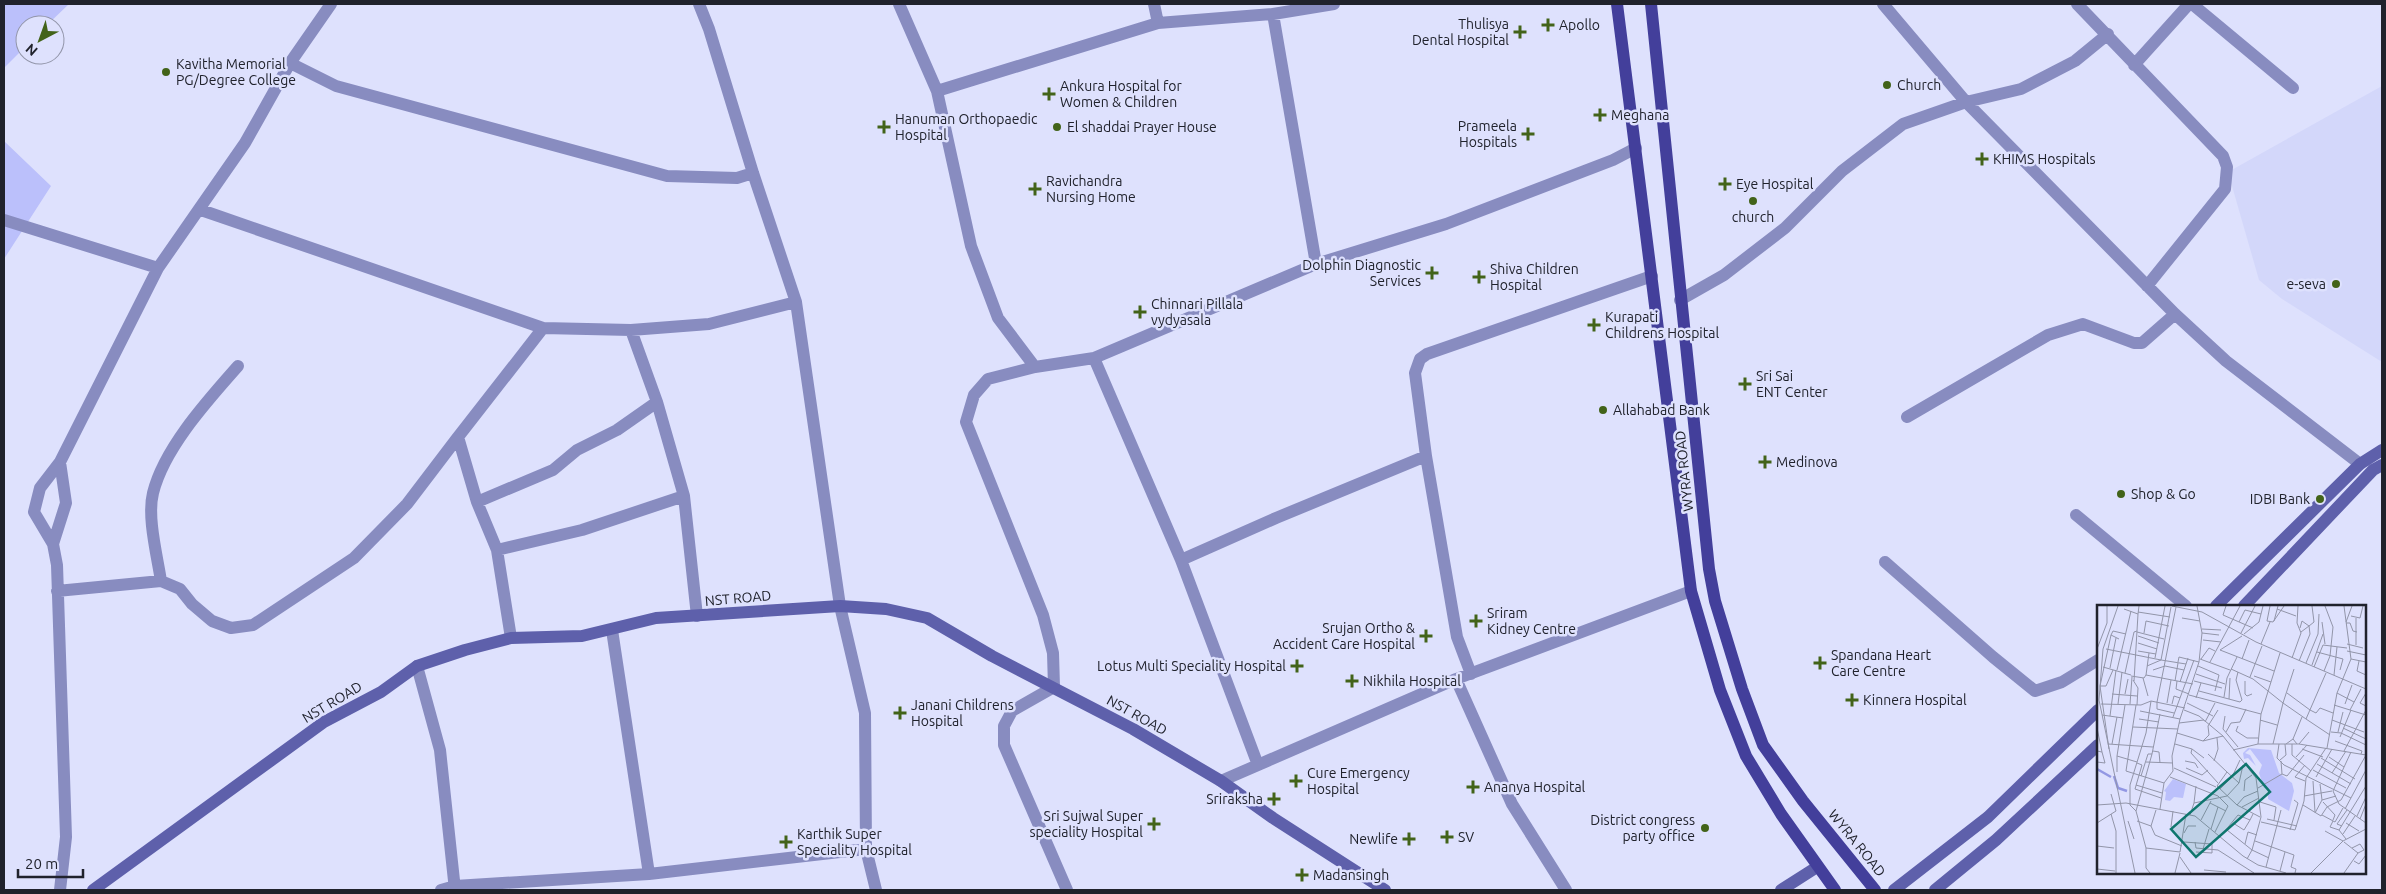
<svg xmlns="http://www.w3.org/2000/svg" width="2386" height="894" font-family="Ubuntu,sans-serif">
	<rect width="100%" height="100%" fill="#dee1fd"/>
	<!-- built -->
	<path fill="#d3d7fa" d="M2382 86V362L2282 299 2259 280 2228 172Z"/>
	<!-- green -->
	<path fill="#bbc0fb" d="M4 4H69L47 25H25V47L4 68Z
		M4 141 51 186 4 259Z"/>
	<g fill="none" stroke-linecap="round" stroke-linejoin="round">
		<!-- street -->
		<path stroke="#888cc0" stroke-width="12" d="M699 4 709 29 753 173 796 302 840 606 865 713 866 849 876 890
			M899 4 937 91 1158 23 1273 14 1334 4
			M1154 4 1158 23
			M1883 4 1966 102 2175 314 2226 361 2360 464
			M2077 4 2223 156 2227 167 2225 189 2147 286
			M2192 4 2293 88
			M1273 14 1316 264
			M290 63 336 86 667 176 737 178 753 173
			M2134 65 2189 4
			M937 91 971 246 998 318 1035 367
			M201 210 543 328 631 330 709 324 796 302
			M4 220 158 268
			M1680 300 1724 275 1785 228 1842 171 1903 124 1966 102 2021 89 2075 61 2108 34
			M631 330 657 402 684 496 697 616
			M1094 358 1181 560 1258 765
			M1907 417 2048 335 2083 324 2134 343H2142L2175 314
			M477 502 553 470 577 450 617 430 657 402
			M2076 515 2186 606
			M53 544 66 503 60 462
			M497 550 582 530 684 496
			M1181 560 1276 518 1426 456
			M1885 562 1993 657 2035 691 2062 682 2098 660
			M161 581C157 555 147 517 153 493 164 448 208 400 238 366
			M57 591 161 581 180 589 192 604 212 621 231 628 253 625 354 558 407 504 458 437
			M612 630 649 874
			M511 638 497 550 477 502 458 437 543 328
			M417 666 440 750 455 890
			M1471 674 1457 637 1426 456 1415 373 1420 359 1427 354 1652 276
			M1456 679 1512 804 1566 890
			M1221 781 1456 679 1691 591
			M60 890 66 837 57 565 53 544 34 512 40 488 60 462 158 268 245 143 290 63 331 4
			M441 890 455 886 649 874 866 849
			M1067 890 1004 745V726L1012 711 1054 687 1053 653 1043 615 966 422 974 395 988 379 1035 367 1094 358 1316 264 1446 224 1613 160 1636 148"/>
		<!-- secondary -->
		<path stroke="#5e60ab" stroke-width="12" d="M2216 606 2360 464 2382 450
			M2244 606 2373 470 2382 465
			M93 890 324 722 381 692 417 666 465 650 511 638 582 636 656 618 840 606 886 609 927 618 992 656 1133 729 1221 781 1273 818 1385 890
			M1781 890 1817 867
			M1894 890 1988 817 2098 710
			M1935 890 1996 840 2098 745"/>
		<!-- primary -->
		<path stroke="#433f9b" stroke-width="12" d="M1617 4 1691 591 1720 690 1746 756 1781 814 1835 890
			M1651 4 1709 569 1715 601 1742 689 1763 745 1803 801 1875 890"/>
	</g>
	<!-- markers -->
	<g fill="#426319" stroke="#dee1fd" stroke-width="2">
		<path d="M1545.5 17.5h5v5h5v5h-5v5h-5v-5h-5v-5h5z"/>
		<path d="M1517.5 24.5h5v5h5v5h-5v5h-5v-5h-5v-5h5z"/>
		<circle cx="166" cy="72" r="5"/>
		<circle cx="1887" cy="85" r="5"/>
		<path d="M1046.5 86.5h5v5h5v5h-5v5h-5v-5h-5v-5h5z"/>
		<path d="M1597.5 107.5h5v5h5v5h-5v5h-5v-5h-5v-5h5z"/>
		<path d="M881.5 119.5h5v5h5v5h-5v5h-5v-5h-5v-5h5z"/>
		<circle cx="1057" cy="127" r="5"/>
		<path d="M1525.5 126.5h5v5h5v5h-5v5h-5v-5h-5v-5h5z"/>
		<path d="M1979.5 151.5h5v5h5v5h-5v5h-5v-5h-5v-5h5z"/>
		<path d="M1722.5 176.5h5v5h5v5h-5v5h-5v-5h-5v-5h5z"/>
		<path d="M1032.5 181.5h5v5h5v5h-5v5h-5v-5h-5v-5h5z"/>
		<circle cx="1753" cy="201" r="5"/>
		<path d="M1429.5 265.5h5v5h5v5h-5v5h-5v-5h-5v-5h5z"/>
		<path d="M1476.5 269.5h5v5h5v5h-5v5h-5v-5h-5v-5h5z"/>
		<circle cx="2336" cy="284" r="5"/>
		<path d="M1137.5 304.5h5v5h5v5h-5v5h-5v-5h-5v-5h5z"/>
		<path d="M1591.5 317.5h5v5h5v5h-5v5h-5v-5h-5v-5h5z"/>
		<path d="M1742.5 376.5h5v5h5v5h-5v5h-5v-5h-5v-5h5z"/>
		<circle cx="1603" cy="410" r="5"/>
		<path d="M1762.5 454.5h5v5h5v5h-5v5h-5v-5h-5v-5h5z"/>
		<circle cx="2121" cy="494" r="5"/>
		<circle cx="2320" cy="499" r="5"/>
		<path d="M1473.5 613.5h5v5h5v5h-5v5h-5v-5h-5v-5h5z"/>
		<path d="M1423.5 628.5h5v5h5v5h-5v5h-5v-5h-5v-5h5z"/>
		<path d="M1817.5 655.5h5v5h5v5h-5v5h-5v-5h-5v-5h5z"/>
		<path d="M1294.5 658.5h5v5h5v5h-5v5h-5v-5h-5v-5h5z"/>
		<path d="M1349.5 673.5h5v5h5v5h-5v5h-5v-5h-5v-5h5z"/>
		<path d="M1849.5 692.5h5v5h5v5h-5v5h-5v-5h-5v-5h5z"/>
		<path d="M897.5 705.5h5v5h5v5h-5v5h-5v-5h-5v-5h5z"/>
		<path d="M1293.5 773.5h5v5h5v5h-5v5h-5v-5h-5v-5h5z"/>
		<path d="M1470.5 779.5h5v5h5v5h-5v5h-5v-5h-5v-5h5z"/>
		<path d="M1271.5 791.5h5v5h5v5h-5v5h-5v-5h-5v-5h5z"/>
		<path d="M1151.5 816.5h5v5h5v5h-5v5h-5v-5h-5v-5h5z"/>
		<circle cx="1705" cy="828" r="5"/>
		<path d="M1444.5 829.5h5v5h5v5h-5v5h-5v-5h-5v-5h5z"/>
		<path d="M1406.5 831.5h5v5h5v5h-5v5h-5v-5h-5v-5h5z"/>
		<path d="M783.5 834.5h5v5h5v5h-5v5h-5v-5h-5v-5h5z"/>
		<path d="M1299.5 867.5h5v5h5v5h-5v5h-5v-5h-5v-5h5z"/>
	</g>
	<g text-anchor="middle" stroke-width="5" stroke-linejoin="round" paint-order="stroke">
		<!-- poi labels -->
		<g font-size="14" fill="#20222c" stroke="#dee1fd" text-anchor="start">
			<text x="1509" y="29" text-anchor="end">Thulisya<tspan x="1509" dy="16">Dental Hospital</tspan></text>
			<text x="1559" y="30">Apollo</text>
			<text x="176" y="69">Kavitha Memorial<tspan x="176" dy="16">PG/Degree College</tspan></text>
			<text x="1897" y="90">Church</text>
			<text x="1060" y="91">Ankura Hospital for<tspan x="1060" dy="16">Women &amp; Children</tspan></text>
			<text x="1611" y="120">Meghana</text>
			<text x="895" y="124">Hanuman Orthopaedic<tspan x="895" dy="16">Hospital</tspan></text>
			<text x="1517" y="131" text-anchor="end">Prameela<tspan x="1517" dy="16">Hospitals</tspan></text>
			<text x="1067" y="132">El shaddai Prayer House</text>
			<text x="1993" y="164">KHIMS Hospitals</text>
			<text x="1046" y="186">Ravichandra<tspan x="1046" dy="16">Nursing Home</tspan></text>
			<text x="1736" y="189">Eye Hospital</text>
			<text x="1753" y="222" text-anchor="middle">church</text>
			<text x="1421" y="270" text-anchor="end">Dolphin Diagnostic<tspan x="1421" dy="16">Services</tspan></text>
			<text x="1490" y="274">Shiva Children<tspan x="1490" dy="16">Hospital</tspan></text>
			<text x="2326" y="289" text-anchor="end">e-seva</text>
			<text x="1151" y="309">Chinnari Pillala<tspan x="1151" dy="16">vydyasala</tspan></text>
			<text x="1605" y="322">Kurapati<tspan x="1605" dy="16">Childrens Hospital</tspan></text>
			<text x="1756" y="381">Sri Sai<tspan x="1756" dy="16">ENT Center</tspan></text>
			<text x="1613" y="415">Allahabad Bank</text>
			<text x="1776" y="467">Medinova</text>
			<text x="2131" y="499">Shop &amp; Go</text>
			<text x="2310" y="504" text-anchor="end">IDBI Bank</text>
			<text x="1487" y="618">Sriram<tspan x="1487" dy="16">Kidney Centre</tspan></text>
			<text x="1415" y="633" text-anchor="end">Srujan Ortho &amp;<tspan x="1415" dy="16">Accident Care Hospital</tspan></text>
			<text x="1831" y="660">Spandana Heart<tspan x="1831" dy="16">Care Centre</tspan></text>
			<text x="1286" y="671" text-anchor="end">Lotus Multi Speciality Hospital</text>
			<text x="1363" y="686">Nikhila Hospital</text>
			<text x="1863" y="705">Kinnera Hospital</text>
			<text x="911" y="710">Janani Childrens<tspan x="911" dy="16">Hospital</tspan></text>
			<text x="1307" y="778">Cure Emergency<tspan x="1307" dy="16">Hospital</tspan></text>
			<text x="1484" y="792">Ananya Hospital</text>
			<text x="1263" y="804" text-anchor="end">Sriraksha</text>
			<text x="1143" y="821" text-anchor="end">Sri Sujwal Super<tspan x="1143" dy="16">speciality Hospital</tspan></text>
			<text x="1695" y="825" text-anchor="end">District congress<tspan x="1695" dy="16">party office</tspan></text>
			<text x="797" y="839">Karthik Super<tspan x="797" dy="16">Speciality Hospital</tspan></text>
			<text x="1458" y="842">SV</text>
			<text x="1398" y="844" text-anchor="end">Newlife</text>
			<text x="1313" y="880">Madansingh</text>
		</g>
		<!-- street labels -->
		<g font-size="14" fill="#20222c" stroke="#dee1fd">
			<text transform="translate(1684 471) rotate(-96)" y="5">WYRA ROAD</text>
			<text transform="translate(738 598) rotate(-5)" y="5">NST ROAD</text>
			<text transform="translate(332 702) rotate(-31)" y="5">NST ROAD</text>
			<text transform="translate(1137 715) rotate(29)" y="5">NST ROAD</text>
			<text transform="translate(1857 843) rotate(51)" y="5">WYRA ROAD</text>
		</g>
	</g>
	<!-- overview -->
	<g transform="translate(2097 605)">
		<rect width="269" height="269" fill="#dee1fd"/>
		<path d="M151 143 174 145 182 168 195 178 197 186 192 206 171 194V183H167L162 168 165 160 153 144 148 148 153 150 159 161 151 153 147 154 146 148ZM76 174 89 179 86 193 77 192 73 196 68 195 69 187 67 186Z" fill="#bbc0fb"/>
		<path fill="none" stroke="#9297e3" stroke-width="2.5" d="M0 164 14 172M17 171 21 183 30 186"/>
		<path fill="none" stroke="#9295a9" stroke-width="1" d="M21 1 6 44 2 95 38 268M75 1 105 7 159 37 269 84M129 1 126 10 156 23M173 1 170 16 176 17 187 1M27 4 41 9 42 1M180 4 199 11M41 7 73 12M254 11 263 13 266 1M85 13 103 16M259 13V40M177 16 181 1M142 17 148 5 164 9M225 17 228 39M249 17 255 1M249 18H253L256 26 260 27M203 23 205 16 212 21 204 27M105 24 124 25M40 27 67 34M47 28 49 16 72 21M105 28 122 30M144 28 158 1M147 29 162 17 166 1M14 30 16 26 29 29M41 31 62 38M106 35 124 37M41 38 60 44M164 39 173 17M250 39 266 43M0 44 10 18V1M9 44 64 55 74 2M123 45 177 66M123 45 145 31M41 46 59 49M250 46 269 50M220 47 246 54 243 65M58 53 68 1M195 53 204 28 200 18 201 1M103 54 133 65M104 54 112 43 118 46M145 54 152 35M254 54 269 57M202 56 213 29 212 21 217 17 215 1M262 56 260 66 269 70M81 57 82 52 102 57M113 57 143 1M209 58 221 29 222 9M215 60 226 29M50 61 64 55 89 59M101 61 122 70 118 86M6 62 34 70M217 62 226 40 250 43M13 63 19 33M134 64 156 74 186 98 197 64M20 65 34 6M56 65 68 61 87 65M227 66 233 51 236 22 228 1M28 68 37 27 40 26M99 69 128 79M49 70 52 48M237 70 240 42M34 71 47 73 49 70 96 79M157 71 174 77M153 72 165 41M46 73 51 91M36 75 41 83 40 100M37 76 41 9M78 76 81 58M80 76 79 84 92 89M97 76 125 83M148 76V89L150 91 155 89M83 77 91 53M3 81H9L16 65M102 86 143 97 145 95 139 75 141 67M190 88 213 105M240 88 257 97M269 88 263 98 269 101M15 89 40 91M28 89 31 74M92 90 164 109M127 92 130 73 140 52M99 93 104 78M132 94 133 73M70 98 74 75M90 98 116 111M4 99 44 100 54 96 88 103M21 99 25 67M33 99 35 72M75 99 77 91 83 93 97 55M248 99 255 80M39 100 29 166 67 178M237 100 269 110M87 105 102 111 126 131 159 173 164 212 155 245 150 254M213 105 219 108 223 103 236 108M253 105 264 84M43 106 83 114M77 108 60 104V97L79 2M5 110 26 113M13 111 19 65M128 111 126 124 141 142M76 112 83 93M42 114 62 117M209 114 233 130M163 115 180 120M235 115 267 127M108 117 118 98M82 118 107 115M141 121 139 126 150 133H161M36 122 81 124M0 123 5 147 0 146M246 123 269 134M129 127 134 118 143 117 149 104M234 127 244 128 269 140M241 127 246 107M80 128 106 136 126 131M243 132 254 105M196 134 205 112M106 136 112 130 111 121 121 105M238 136 265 146 264 149M11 139 56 142M15 139 20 112M78 139 95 144 107 153M161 139 164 109 183 48M176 139 186 98 209 114 229 68M182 139 180 153 187 160 254 193M189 139 196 134 200 139M195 139V150L214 166M202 139 212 127M230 143 240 88 254 54 247 1M12 144 3 81 14 30 22 34M95 144 94 148 121 178M205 144 226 152M136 145 161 139H202L269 150M56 146 62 147 63 158M247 146 269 105M254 147 236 186 242 199 269 218M111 149 130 167 120 181 140 200 163 212M20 151 40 157M199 152 210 140M232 152 247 162M224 153 258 174M183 155 189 150 188 139M88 156 98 158 101 163M117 156 121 144 120 133M0 157 8 158 5 147M49 157 76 158M40 158 45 160 38 184 64 193M220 159 254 179M208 160 198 172 208 176M77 163 119 182M89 163 105 170 111 165M216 165 249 183M20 167V151L28 100M130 167 142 178M235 168 249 146M185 169 190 171 207 150M44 171 51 149H55L63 109M73 172 121 191 131 201 118 227M219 172 235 144M216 176 218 207M223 179 225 195M39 180 65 188M161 183 185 169 184 156M123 184 135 172 143 155M147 186 148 175 155 170M207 191 235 186M163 197 179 202 177 215M226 197 238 210 236 215M97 198 99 181M113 198 129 206M0 200 29 198 98 211 146 251 161 260 189 268M140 200 147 192 161 186M206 200 224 211 230 202 244 195 269 150M145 202 162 193M63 204 67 178 76 166 75 151 83 114 102 57 105 28 100 1M248 204 269 165M39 206 33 200V180L49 128 54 96M218 208 225 195 239 191M14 209 19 226V268M93 210 97 198 130 191 142 178 146 160M225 210 238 217 246 203M260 211 269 192M170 214 200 221M263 214 269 199M104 215 114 196M31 216 37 234M40 216 54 221 59 205M236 216 233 222 242 225M164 217 198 225 207 196 209 173 229 143M0 218 19 206 14 189M136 218 147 225 153 215M249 218 262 226M54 221 58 230 85 241M245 221 240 219 250 205M74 222 76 206M114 224 121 202M130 225 155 245 172 253M193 225 201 198 197 195M228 226 246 236M87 228 91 221H99M246 229 258 211M123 232 141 210 153 215 156 209M249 234 242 225 269 181M158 236 197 250 194 262 199 264 198 268M87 237 115 239V248L99 247M98 237 99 243 121 245 157 268M148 239 151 227 160 230M0 241 17 243M49 243 83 247M255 243 263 239 267 245 261 248M106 244 112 224M83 247 89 209M83 252 94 268M257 256 262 259 269 250M169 262 184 205M0 264 18 266M107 265 129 267M183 266 188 247M53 268 49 263V243L39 206 55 149M78 268 83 248M214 268 246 236 269 224M247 268 261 248 247 237"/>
		<path fill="#0f766e" fill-opacity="0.15" stroke="#0f766e" stroke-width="2.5" d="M149 159 173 187 99 252 74 224Z"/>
		<rect width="269" height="269" fill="none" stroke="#20222c" stroke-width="2.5"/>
	</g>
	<!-- border -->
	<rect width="2386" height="894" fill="none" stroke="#20222c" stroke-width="10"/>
	<!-- north arrow -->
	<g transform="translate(40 40) rotate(221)"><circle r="24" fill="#dee1fd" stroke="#9295a9"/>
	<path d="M0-4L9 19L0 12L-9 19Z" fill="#426319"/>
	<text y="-8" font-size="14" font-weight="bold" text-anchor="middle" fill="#20222c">N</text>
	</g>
	<!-- scale -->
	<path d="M18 869v8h65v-8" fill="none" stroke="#20222c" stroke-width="2.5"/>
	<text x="25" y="869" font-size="15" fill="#20222c" stroke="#dee1fd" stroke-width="4" paint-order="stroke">20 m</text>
</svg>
